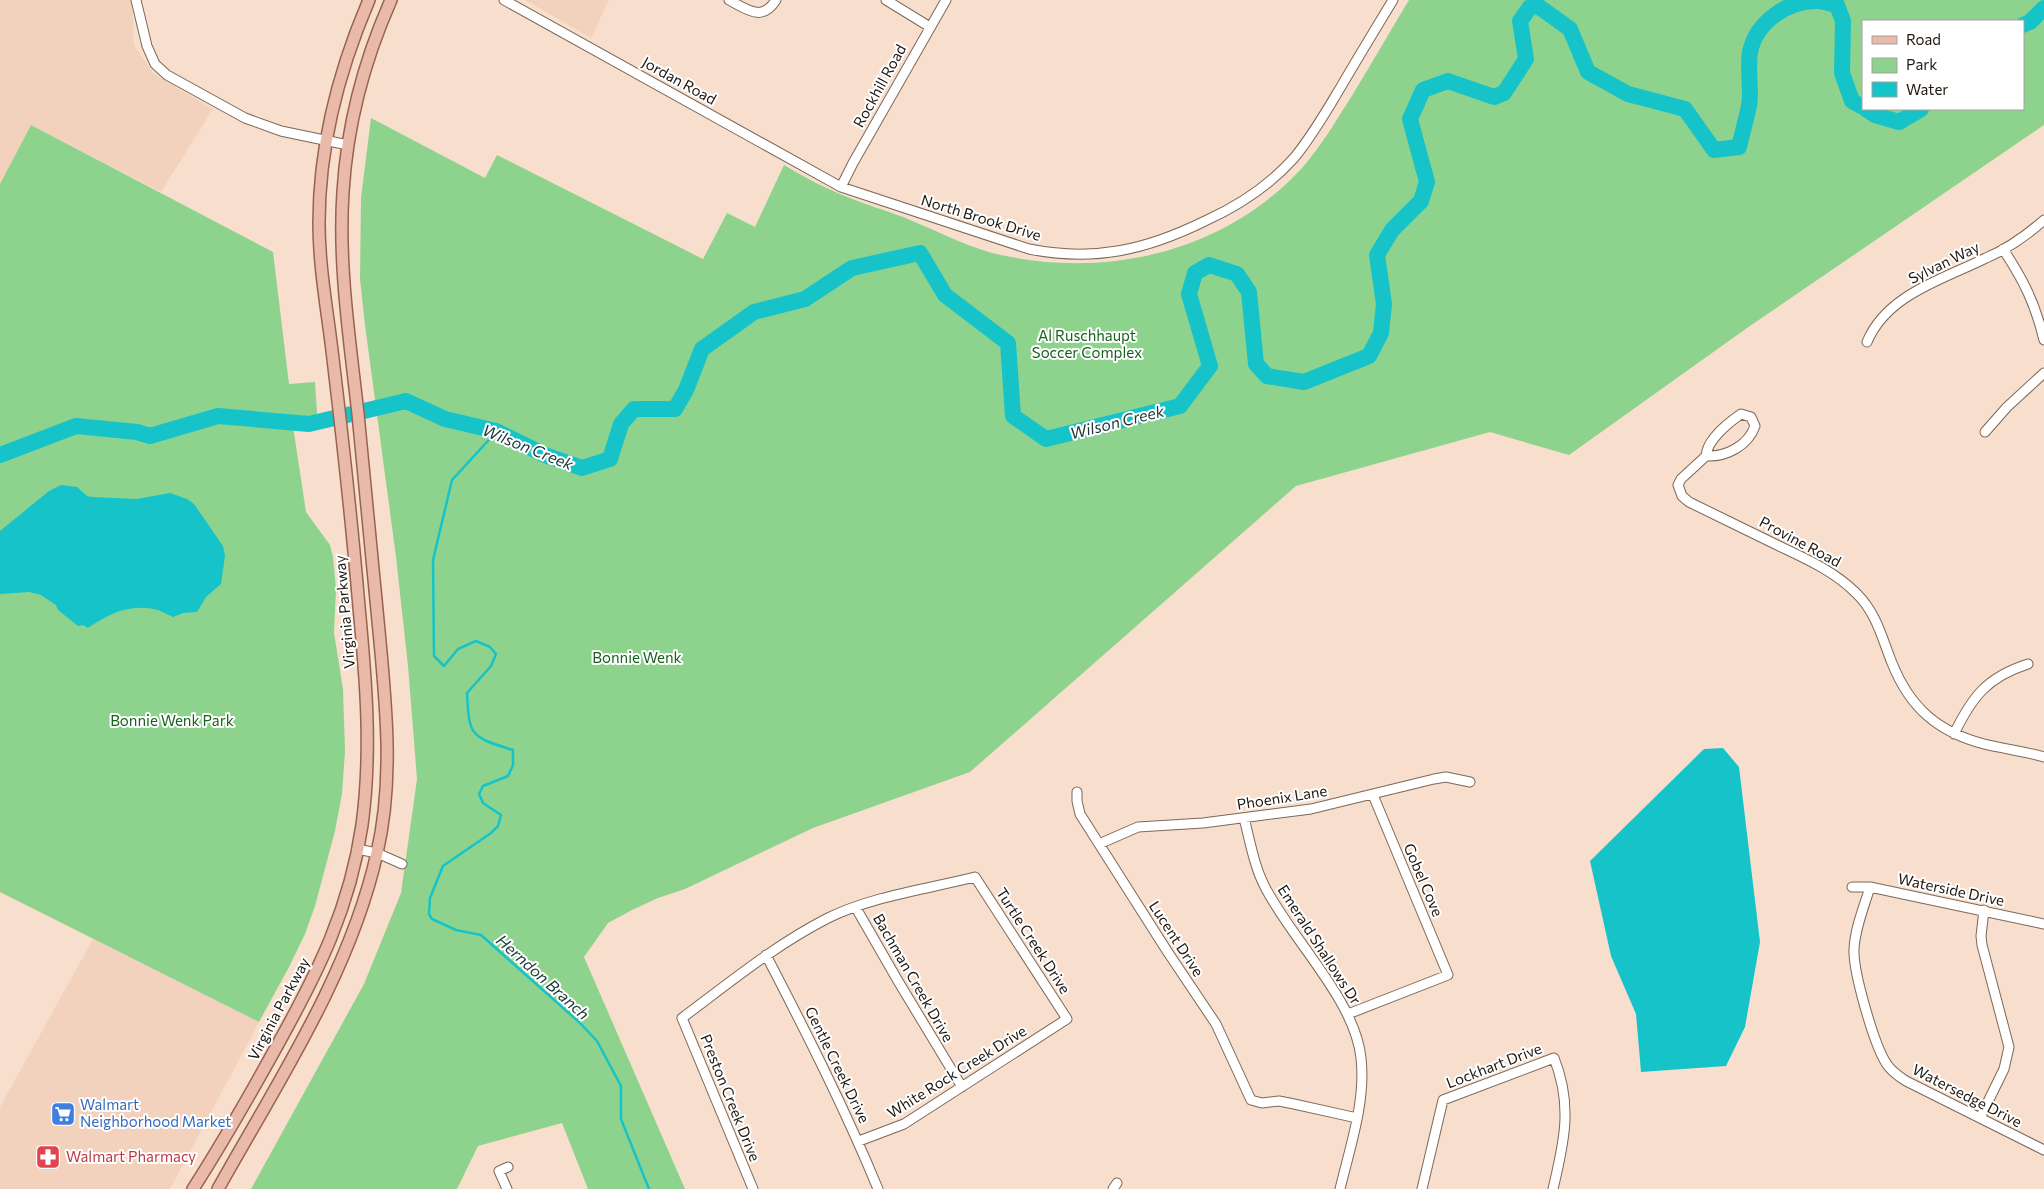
<svg xmlns="http://www.w3.org/2000/svg" width="2044" height="1189" font-family="Commissioner,sans-serif">
	<rect width="100%" height="100%" fill="#f8dfcd"/>
	<!-- built -->
	<path fill="#f2d2bc" d="M0 0H132L134 45 154 74 213 109 161 192 31 125 0 184Z
		M525 0H609L591 38Z
		M93 939 259 1022 170 1189H0V1107Z"/>
	<!-- green -->
	<path fill="#8ed38d" fill-rule="evenodd" d="M1409 0H2044V125L1747 328 1569 455 1490 432 1296 486 970 772 813 828 685 889 658 898 632 910 608 923 584 957 685 1189H588L562 1123 478 1146 457 1189H251L364 984 401 893 417 779 408 666 396 557 365 325 360 279 361 198 371 118 485 178 497 155 703 259 727 213 755 227 784 165C799 174 815 183 831 190 854 201 879 208 903 217 931 228 963 245 992 253 1102 280 1223 254 1302 168 1323 144 1339 116 1356 89 1374 59 1391 30 1409 0ZM1863 21H2023V109H1863Z
		M31 125 273 252 289 384 315 382 318 427 293 426 306 512 330 545 333 557 336 589 334 633 343 689 345 751 342 794 335 831 315 906 305 934 289 967 259 1022 0 892V184Z"/>
	<!-- water -->
	<path fill="#16c3c9" d="M61 485 77 487 87 496 92 497 136 499 170 493 187 499 194 504 223 546 225 556 221 584 206 597 197 612 183 613 173 617C168 615 163 612 158 610 131 603 110 613 88 628L83 625 78 626 58 610 56 605 41 595 29 592 0 594V531L49 491Z
		M1723 748 1739 767 1760 942 1745 1027 1726 1066 1641 1072 1636 1014 1611 956 1590 861 1704 749Z"/>
	<g fill="none" stroke-linecap="round" stroke-linejoin="round">
		<!-- stream -->
		<path stroke="#16c3c9" stroke-width="2.5" d="M497 431 452 480 433 560 434 656 444 666 458 649 476 641 490 647 496 654 491 666 467 693C469 737 471 737 513 750V765L508 776 483 786 479 794 483 803 501 815 498 826 491 833 443 866 430 898 429 914 432 919 456 930 481 935 579 1022 597 1041 621 1086V1119L649 1189"/>
		<!-- river -->
		<path stroke="#16c3c9" stroke-width="16" d="M2023 25 2030 22 2044 8
			M1866 109 1875 115 1899 122 1921 109
			M0 455 76 426 137 432 150 436 218 416 309 424 406 401 445 419 496 431 545 455 582 468 610 459 621 424 634 409H675L686 390 702 349 754 312 805 299 852 268 920 253 945 295 1008 343 1013 416 1046 439 1180 406 1210 366 1189 294 1195 273 1209 265 1237 274 1249 292 1256 364 1267 376 1304 382 1369 356 1381 333 1384 304 1377 255 1392 230 1421 201 1427 182 1410 119 1423 90 1448 81 1494 97 1504 93 1526 59 1520 21 1530 7 1538 6 1570 29 1588 72 1628 94 1685 109 1714 150 1739 147C1742 134 1746 120 1749 106 1752 88 1747 70 1750 52 1756 22 1788 0 1818 1 1824 1 1830 4 1837 5L1843 21 1842 73 1852 101 1863 107"/>
		<defs>
			<path id="minor" d="M136 0 147 46 155 64 167 75 245 118 281 131 348 145
				M504 0 841 187 1029 249C1094 262 1146 250 1205 221 1238 206 1269 186 1294 158 1313 135 1327 110 1342 85 1359 56 1376 28 1393 0
				M729 0C748 10 762 22 776 0
				M886 0 930 27
				M841 187 853 163 946 0
				M2003 249C2024 281 2035 303 2044 340
				M1867 342C1887 294 1944 279 1986 258 2007 249 2027 235 2044 220
				M1741 414 1751 417 1755 426C1748 446 1726 457 1706 456 1707 440 1728 423 1741 414Z
				M1985 432 2007 407 2044 373
				M1706 456 1681 479 1678 485 1682 496 1689 502C1718 516 1746 530 1775 544 1804 558 1833 570 1856 593 1876 612 1882 638 1892 663 1910 708 1938 732 1984 744 2004 749 2024 751 2044 757
				M1954 734C1972 697 1987 677 2028 664
				M1077 792V801L1080 814 1167 951 1216 1024 1251 1100 1262 1103 1279 1101 1294 1104 1357 1118
				M1244 818C1250 841 1254 866 1265 887 1292 940 1355 1000 1361 1058 1366 1101 1350 1147 1340 1189
				M1099 844 1138 827 1203 823 1311 809 1434 779 1446 777 1470 782
				M357 849 377 853 402 864
				M1852 887H1870L2044 924
				M1870 887C1864 907 1855 928 1854 949 1853 972 1874 1044 1886 1063 1891 1071 1898 1076 1906 1081L2044 1150
				M856 908 898 981 962 1087
				M766 955C806 1032 845 1109 878 1189
				M1348 1014 1448 975 1373 795
				M1980 1118 2004 1069 2009 1047 1982 945 1981 936 1984 910
				M507 1189 499 1171 508 1167
				M753 1189 682 1018C729 983 775 945 828 918 873 896 927 889 975 877L1067 1019 904 1124 859 1141
				M1113 1189 1117 1183
				M1422 1189 1443 1100 1554 1058C1573 1105 1564 1143 1553 1189"/>
			<path id="major" d="M193 1189C223 1142 251 1093 278 1044 318 972 350 908 362 825 372 752 366 680 359 607 352 524 343 442 333 359 328 314 319 269 319 223 319 146 339 70 369 0
				M218 1189C277 1083 350 974 377 853 394 780 386 705 379 631 372 559 365 486 358 414 350 341 338 265 343 192 347 125 364 61 391 0"/>
		</defs>
		<!-- minor casing -->
		<use href="#minor" stroke="#7d6757" stroke-width="11"/>
		<!-- major casing -->
		<use href="#major" stroke="#99624e" stroke-width="14"/>
		<!-- minor -->
		<use href="#minor" stroke="#fff" stroke-width="9"/>
		<!-- major -->
		<use href="#major" stroke="#e9b9a9" stroke-width="11"/>
	</g>
	<!-- icons -->
	<defs>
		<symbol id="supermarket-square" viewBox="-11 -11 22 22"><rect x="-9" y="-9" width="18" height="18" rx="4" fill="#3f7fe0" stroke="#fff"/><path d="M-6-5.5h2.5l.6 2H6L4.5 2H-2.5L-4.4-4H-6ZM-1.5 3.2a1.3 1.3 0 1 0 .1 0ZM3 3.2a1.3 1.3 0 1 0 .1 0Z" fill="#fff"/></symbol>
		<symbol id="pharmacy-square" viewBox="-11 -11 22 22"><rect x="-9" y="-9" width="18" height="18" rx="4" fill="#e0444e" stroke="#fff"/><path d="M-2-6h4v4h4v4h-4v4h-4v-4h-4v-4h4Z" fill="#fff"/></symbol>
	</defs>
	<g fill-rule="evenodd">
		<use href="#supermarket-square" x="49" y="1100" width="28" height="28"/>
		<use href="#pharmacy-square" x="34" y="1143" width="28" height="28"/>
	</g>
	<g text-anchor="middle" stroke-width="4" stroke-linejoin="round" paint-order="stroke">
		<!-- street labels -->
		<g font-size="15" fill="#1f1710" stroke="#fff">
			<text transform="translate(679 81) rotate(29)" y="5">Jordan Road</text>
			<text transform="translate(880 86) rotate(-61)" y="5">Rockhill Road</text>
			<text transform="translate(981 218) rotate(17)" y="5">North Brook Drive</text>
			<text transform="translate(1944 263) rotate(-26)" y="5">Sylvan Way</text>
			<text transform="translate(1800 542) rotate(28)" y="5">Provine Road</text>
			<text transform="translate(345 612) rotate(-95)" y="5">Virginia Parkway</text>
			<text transform="translate(1282 798) rotate(-9)" y="5">Phoenix Lane</text>
			<text transform="translate(1423 880) rotate(67)" y="5">Gobel Cove</text>
			<text transform="translate(1951 890) rotate(12)" y="5">Waterside Drive</text>
			<text transform="translate(1176 939) rotate(57)" y="5">Lucent Drive</text>
			<text transform="translate(1033 941) rotate(57)" y="5">Turtle Creek Drive</text>
			<text transform="translate(1319 945) rotate(57)" y="5">Emerald Shallows Dr</text>
			<text transform="translate(913 978) rotate(60)" y="5">Bachman Creek Drive</text>
			<text transform="translate(279 1009) rotate(-62)" y="5">Virginia Parkway</text>
			<text transform="translate(837 1065) rotate(64)" y="5">Gentle Creek Drive</text>
			<text transform="translate(1494 1066) rotate(-21)" y="5">Lockhart Drive</text>
			<text transform="translate(957 1072) rotate(-32)" y="5">White Rock Creek Drive</text>
			<text transform="translate(1967 1096) rotate(27)" y="5">Watersedge Drive</text>
			<text transform="translate(730 1098) rotate(68)" y="5">Preston Creek Drive</text>
		</g>
		<!-- park labels -->
		<g font-size="15" fill="#18611d" stroke="#fff">
			<text x="1087" y="341">Al Ruschhaupt<tspan x="1087" dy="17">Soccer Complex</tspan></text>
			<text x="637" y="663">Bonnie Wenk</text>
			<text x="172" y="726">Bonnie Wenk Park</text>
		</g>
		<!-- shop labels -->
		<g font-size="15" fill="#366cbe" stroke="#fff" text-anchor="start">
			<text x="80" y="1110">Walmart<tspan x="80" dy="17">Neighborhood Market</tspan></text>
		</g>
		<!-- health labels -->
		<g font-size="15" fill="#be3a42" stroke="#fff" text-anchor="start">
			<text x="66" y="1162">Walmart Pharmacy</text>
		</g>
		<!-- water labels -->
		<g font-size="16" font-style="italic" fill="#1d3637" stroke="#fff">
			<text transform="translate(1117 422) rotate(-14)" y="6">Wilson Creek</text>
			<text transform="translate(528 447) rotate(22)" y="6">Wilson Creek</text>
			<text transform="translate(543 977) rotate(42)" y="6">Herndon Branch</text>
		</g>
	</g>
	<!-- legend -->
	<rect x="1862" y="20" width="162" height="90" fill="#ffffff" stroke="#a5a29f"/>
	<rect x="1872" y="36" width="25" height="8" fill="#e9b9a9" stroke="#a5a29f"/>
	<text x="1906" y="45" font-size="15" fill="#1f1710">Road</text>
	<rect x="1872" y="58" width="25" height="15" fill="#8ed38d" stroke="#a5a29f"/>
	<text x="1906" y="70" font-size="15" fill="#1f1710">Park</text>
	<rect x="1872" y="82" width="25" height="15" fill="#16c3c9" stroke="#a5a29f"/>
	<text x="1906" y="95" font-size="15" fill="#1f1710">Water</text>
</svg>
